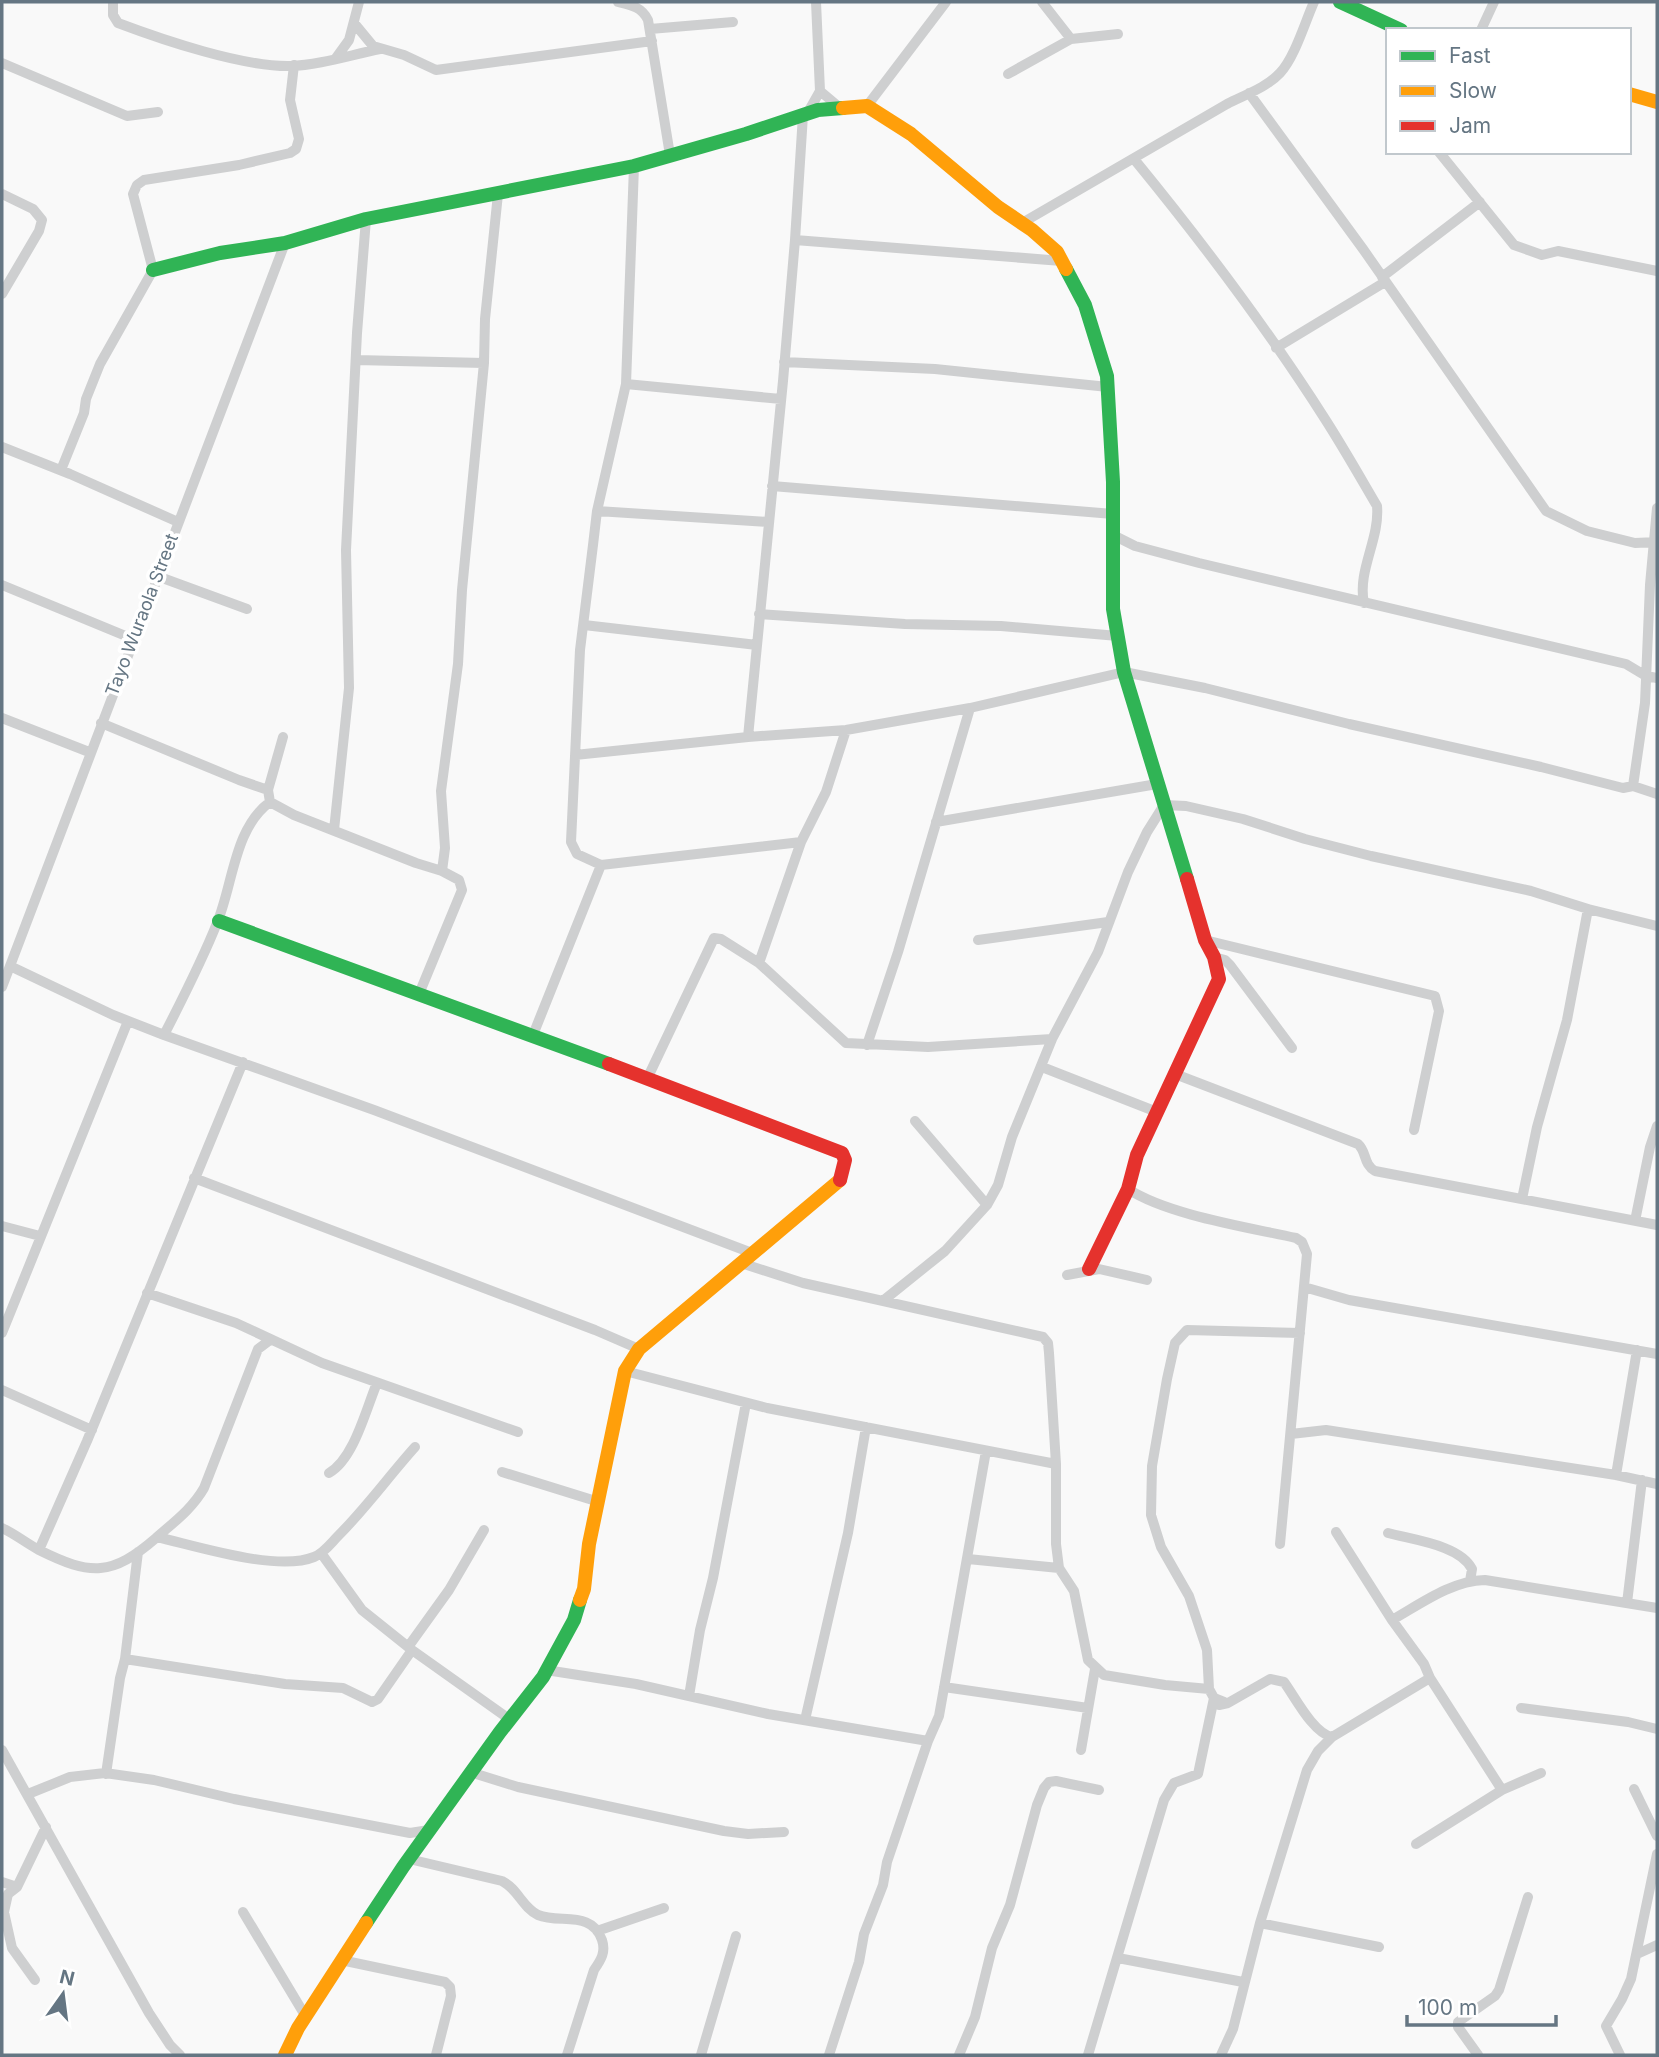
<svg xmlns="http://www.w3.org/2000/svg" width="1659" height="2057" font-family="Inter,sans-serif">
	<rect width="100%" height="100%" fill="#f9f9f9"/>
	<g fill="none" stroke-linecap="round" stroke-linejoin="round">
		<!-- street -->
		<path stroke="#cecfd0" stroke-width="10" d="M113 2V15L118 23C163 40 243 67 290 66 320 65 350 55 380 49
			M618 2C631 5 642 7 648 20L670 155
			M1042 2 1071 39
			M354 23 373 46 404 55 436 70 652 41
			M650 29 733 22
			M1481 30 1494 2
			M336 58 349 40 359 2
			M2 63 127 116 158 112
			M1008 74 1071 39 1118 34
			M820 91 839 107
			M1249 93 1363 249 1546 511 1587 531 1635 543 1657 542
			M867 106 946 2
			M807 114 820 91 816 2
			M1439 152 1514 245 1542 255 1558 251 1657 271
			M1134 159C1202 242 1267 328 1325 419 1343 447 1360 477 1377 506 1380 539 1357 571 1364 603
			M634 166 626 384 597 511 593 545 580 650 571 842 577 854 601 865 801 842
			M2 194 33 209 42 220 39 231 2 294
			M1022 223 1227 104C1244 95 1266 88 1280 73 1295 57 1305 22 1314 2
			M795 240 1062 261
			M1382 277 1480 202
			M1276 348 1385 282
			M356 360 484 363
			M784 362 935 369 1108 387
			M626 384 781 399
			M2 447 70 474 178 522
			M61 470 84 413 86 399 100 364 153 270 133 194 137 185 144 180 239 165 290 153 296 149 299 139 290 100 294 65
			M772 486 1113 514
			M597 511 768 522
			M1113 535 1135 546 1199 563 1626 664 1646 676 1657 678
			M157 576 247 609
			M2 585 133 639
			M759 614 905 624 1001 626 1118 636
			M584 625 757 645
			M2 718 89 752
			M101 723 239 780 268 790 270 802
			M748 737 783 381 795 240 803 115
			M575 755 748 737 846 730 970 708 1124 672 1205 688 1349 724 1541 767 1623 788 1633 786 1657 794
			M1633 786 1645 703 1650 585 1657 508
			M268 790 283 737
			M270 802 294 815 416 863 442 871
			M936 822 1157 784
			M334 830 349 688 346 550 357 333 366 219
			M978 940 1108 922
			M1205 940 1435 996 1439 1011 1414 1130
			M1214 957 1225 960 1230 965 1292 1048
			M759 963 801 842 826 792 846 730
			M10 966 113 1015 164 1035 374 1110 752 1253
			M2 987 285 243
			M419 994 462 890 459 880 442 871 445 848 441 791 458 664 462 590 484 363 485 319 498 194
			M164 1035C183 998 202 961 217 923 233 885 234 828 270 802
			M533 1035 601 865
			M867 1045 898 952 970 708
			M1042 1067 1157 1112
			M1175 1074 1358 1144C1367 1152 1363 1164 1375 1171L1657 1225
			M647 1079 714 938 721 939 759 963 846 1043 928 1047 1052 1039
			M915 1121 987 1205
			M194 1178 595 1330 639 1349
			M1128 1189C1168 1215 1247 1227 1296 1238L1302 1242 1307 1254 1280 1544
			M1522 1199 1537 1127 1567 1020 1588 909
			M1635 1221 1650 1147 1657 1126
			M2 1226 40 1236
			M741 1263 803 1283 1043 1337 1048 1343 1049 1353 1056 1464V1544L1059 1568 1074 1591 1088 1660 1104 1675 1165 1685 1209 1689
			M1067 1275 1099 1269 1147 1280
			M1304 1287 1349 1300 1657 1354
			M147 1293 236 1323 322 1363 518 1432
			M884 1300 945 1251 987 1205 998 1185 1012 1137 1052 1039 1098 952 1128 872 1147 832 1164 805 1186 806 1243 819 1305 839 1371 856 1531 891 1588 909 1657 926
			M2 1333 128 1021
			M625 1371 767 1408 1056 1464
			M2 1390 92 1430
			M1291 1434 1326 1430 1616 1475 1657 1484
			M502 1472 599 1502
			M329 1473C354 1459 366 1409 377 1383
			M1616 1475 1637 1350
			M2 1528C15 1534 26 1543 39 1550 91 1576 112 1576 156 1538 174 1522 192 1509 204 1488L258 1349 270 1340
			M1336 1532 1392 1620 1424 1664 1430 1678 1502 1790
			M1388 1533C1413 1540 1460 1545 1472 1569L1470 1581
			M157 1537C197 1546 277 1572 314 1557 324 1553 331 1543 338 1536 366 1508 389 1476 415 1447
			M39 1550 87 1441 243 1062
			M321 1553 362 1610 412 1650 509 1719
			M968 1559 1059 1568
			M1627 1603 1642 1480
			M1392 1620C1422 1603 1451 1581 1485 1580L1657 1608
			M408 1647 449 1590 484 1530
			M125 1659 285 1684 343 1688 372 1702 378 1699 412 1650
			M546 1670 636 1684 768 1714 928 1741
			M944 1687 1088 1708
			M689 1696 700 1630 713 1578 746 1403
			M1224 1702 1214 1698 1209 1689 1207 1650 1189 1596 1161 1547 1151 1515 1152 1466 1167 1379 1175 1343 1187 1330 1300 1333
			M1219 1705 1228 1703 1270 1679 1284 1682C1295 1697 1313 1733 1332 1737L1430 1678
			M1521 1708 1628 1722 1657 1729
			M805 1720 848 1533 866 1427
			M2 1750 149 2013 170 2045 180 2055
			M1081 1750 1095 1669
			M470 1772 518 1787 724 1831 748 1834 784 1832
			M106 1774 120 1678 125 1659 138 1552
			M1634 1789 1657 1836
			M28 1794 70 1777 105 1773 154 1780 234 1799 410 1833 429 1830
			M1416 1844 1502 1790 1541 1773
			M409 1859 502 1881C518 1889 522 1907 538 1915 560 1924 592 1910 602 1940 606 1952 601 1960 594 1970L567 2055
			M2 1882 17 1887
			M243 1912 306 2017
			M1260 1923 1379 1947
			M597 1931 664 1908
			M1637 1954 1657 1945
			M1118 1958 1243 1982
			M341 1960 445 1982 450 1987 451 1996 436 2055
			M35 1980 12 1948 4 1912 8 1894 17 1887 46 1827
			M701 2055 736 1936
			M829 2055 859 1962 864 1934 883 1885 887 1862 928 1741 939 1716 986 1451
			M959 2055 975 2017 992 1948 1010 1905 1037 1805 1044 1788 1049 1782 1056 1781 1099 1790
			M1088 2055 1164 1800 1174 1783 1198 1774 1214 1698
			M1221 2055 1233 2029 1260 1923 1307 1770 1318 1751 1332 1737
			M1478 2055 1458 2027V2022L1495 1996 1499 1990 1528 1897
			M1620 2055 1606 2026 1622 1999 1631 1979 1657 1854"/>
		<!-- fast -->
		<path stroke="#30b455" stroke-width="14" d="M1340 2 1401 30
			M1066 269 1085 305 1107 376 1113 482V609L1124 672 1187 879
			M153 270 220 253 285 243 366 219 634 166 746 134 818 110 843 108
			M219 921 609 1064
			M366 1923 403 1867 500 1732 543 1677 574 1620 580 1600"/>
		<!-- slow -->
		<path stroke="#ff9f0a" stroke-width="14" d="M1629 94 1657 102
			M843 108 867 106 911 134 998 207 1032 230 1057 252 1066 269
			M580 1600 584 1589 589 1544 625 1371 639 1349 840 1180
			M285 2055 298 2028 366 1923"/>
		<!-- jam -->
		<path stroke="#e5322d" stroke-width="14" d="M609 1064 842 1153 845 1160 840 1180
			M1089 1269 1128 1189 1137 1155 1219 979 1214 957 1205 940 1187 879"/>
	</g>
	<g text-anchor="middle" stroke-width="7" stroke-linejoin="round" paint-order="stroke">
		<!-- street labels -->
		<g font-size="18" fill="#657683" stroke="#fff">
			<text transform="translate(142 615) rotate(-69)" y="6">Tayo Wuraola Street</text>
		</g>
	</g>
	<!-- border -->
	<rect width="1659" height="2057" fill="none" stroke="#657683" stroke-width="7"/>
	<!-- legend -->
	<rect x="1386" y="28" width="245" height="126" fill="#ffffff" stroke="#c1c8cd" stroke-width="2"/>
	<rect x="1400" y="51" width="35" height="10" fill="#30b455" stroke="#c1c8cd" stroke-width="2"/>
	<text x="1449" y="63" font-size="21" fill="#657683">Fast</text>
	<rect x="1400" y="86" width="35" height="10" fill="#ff9f0a" stroke="#c1c8cd" stroke-width="2"/>
	<text x="1449" y="98" font-size="21" fill="#657683">Slow</text>
	<rect x="1400" y="121" width="35" height="10" fill="#e5322d" stroke="#c1c8cd" stroke-width="2"/>
	<text x="1449" y="133" font-size="21" fill="#657683">Jam</text>
	<!-- north arrow -->
	<g transform="translate(63 1994) rotate(14)" stroke="#ffffff" stroke-width="5" paint-order="stroke">
	<path d="M0-5L12 26L0 18L-12 26Z" fill="#657683"/>
	<text y="-10" font-size="19" font-weight="bold" text-anchor="middle" fill="#657683">N</text>
	</g>
	<!-- scale -->
	<path d="M1407 2015v10h149v-10" fill="none" stroke="#657683" stroke-width="3.5"/>
	<text x="1418" y="2015" font-size="21" fill="#657683" stroke="#ffffff" stroke-width="5" paint-order="stroke">100 m</text>
</svg>
